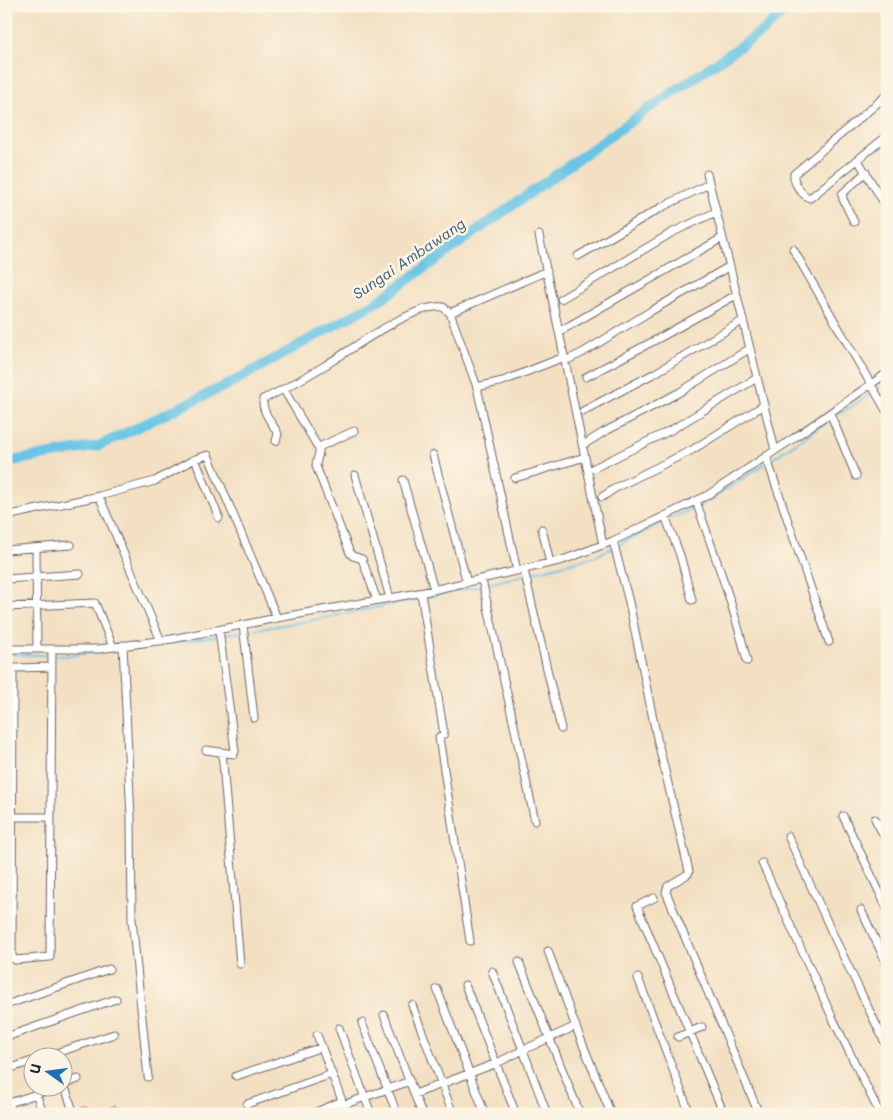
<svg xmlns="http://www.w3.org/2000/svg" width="893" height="1120" font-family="Mali,sans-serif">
	<rect width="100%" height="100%" fill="#fcf5e5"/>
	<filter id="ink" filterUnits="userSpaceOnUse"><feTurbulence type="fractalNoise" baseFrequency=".02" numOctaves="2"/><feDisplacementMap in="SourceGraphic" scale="10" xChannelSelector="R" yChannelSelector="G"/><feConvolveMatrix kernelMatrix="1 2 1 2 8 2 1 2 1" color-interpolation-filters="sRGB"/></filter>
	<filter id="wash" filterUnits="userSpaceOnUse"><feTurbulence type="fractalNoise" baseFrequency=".0096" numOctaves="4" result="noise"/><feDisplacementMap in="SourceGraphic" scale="20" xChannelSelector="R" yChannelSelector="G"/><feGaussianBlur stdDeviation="1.12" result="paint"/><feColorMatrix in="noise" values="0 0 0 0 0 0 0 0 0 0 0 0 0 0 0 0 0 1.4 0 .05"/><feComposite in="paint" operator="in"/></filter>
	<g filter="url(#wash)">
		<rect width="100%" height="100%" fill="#f3e0c2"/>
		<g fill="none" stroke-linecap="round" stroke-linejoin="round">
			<!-- stream -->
			<path stroke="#67c5e5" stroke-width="2" d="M877 389 887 382
				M699 505 713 498 873 392
				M670 519 695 507
				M616 546 665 521
				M528 574 596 556 612 548
				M485 585 524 575
				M423 598 480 586
				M247 631 319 619 419 599
				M224 634 242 632
				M128 649 216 636
				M6 654 47 655
				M56 656H68L99 652"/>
			<!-- river -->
			<path stroke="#67c5e5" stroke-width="10" d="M6 462 98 446 227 385 377 302 644 112 764 30 790 6"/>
		</g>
	</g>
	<g filter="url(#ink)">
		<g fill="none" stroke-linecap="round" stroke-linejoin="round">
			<defs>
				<path id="minor" d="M887 95 794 174C793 182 801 195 810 198L887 136
					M858 160 887 208
					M707 174 775 450
					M854 222 843 199 842 194 866 172
					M539 235 603 545
					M793 249 887 412
					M578 256 664 206 709 184
					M561 299 673 232 716 212
					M450 313 547 271
					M562 330 722 238
					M565 361 582 353 651 311 730 266
					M586 377 663 336 736 295
					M477 387 503 381 564 357
					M284 390 319 449C320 455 316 459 316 466L350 553 353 556 362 559 377 600
					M583 411 655 373 742 321
					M830 413 856 476
					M276 441 278 434C273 424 261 411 263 399 284 390 304 378 324 366 350 351 415 302 443 307L450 313 453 321 477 387 517 571
					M583 445 604 432 680 392 749 349
					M319 447 354 431
					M433 455 467 583
					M766 456 829 642
					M195 459 219 518
					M594 468 671 430 757 378
					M355 475 390 598
					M515 478 585 457
					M403 480 434 590
					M99 496 161 641
					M602 497 617 487 692 450 764 405
					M696 501C714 554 734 606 747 661
					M6 516 99 496 155 481 195 459 208 455 277 618
					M665 516 680 555 692 600
					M542 529 550 563
					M613 541 629 602 657 738 689 871 688 874 668 886 666 892 759 1114
					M36 548 37 649
					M6 550 71 545
					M524 570 561 729
					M6 579 80 574
					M482 580 535 821
					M421 593 444 734 439 737 470 941
					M6 607 95 603 113 647
					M243 625 254 718
					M123 645 131 818 132 919 148 1077
					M6 649H99L172 639 277 618 424 592 563 560 613 541 708 495 794 438 887 373
					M51 667 15 668 13 671 12 957 15 960 50 957 52 650
					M206 750 234 754 235 751 219 630
					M222 752 240 964
					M843 816 887 908
					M12 817H51
					M875 819 887 842
					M788 836 836 941 887 1047
					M762 863 833 1019 880 1114
					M654 898 637 906 724 1114
					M861 910 887 964
					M548 951 577 1030 611 1114
					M519 962 580 1114
					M638 978 690 1114
					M465 985 516 1114
					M437 989 485 1114
					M6 1005 109 969
					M412 1005 453 1114
					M384 1015 422 1114
					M362 1023 397 1114
					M339 1028 371 1114
					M317 1035 347 1114
					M6 1037 116 999
					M678 1037 702 1027
					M41 1058 114 1034
					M6 1070 32 1061
					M236 1076 322 1047
					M64 1084 74 1114
					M62 1085 78 1079
					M36 1093 43 1114
					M415 1094 497 1063 523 1050 492 971
					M9 1103 13 1114
					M6 1104 55 1088
					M247 1104 332 1074
					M343 1105 410 1081
					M114 1110 115 1114
					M79 1114 85 1111 86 1114
					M312 1114 342 1101
					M547 1114 523 1050 576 1026"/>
			</defs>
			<!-- minor casing -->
			<use href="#minor" stroke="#6b646a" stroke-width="9"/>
			<!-- minor -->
			<use href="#minor" stroke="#fff" stroke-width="7"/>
		</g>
	</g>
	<g text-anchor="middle" stroke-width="5" stroke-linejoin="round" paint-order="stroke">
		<!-- water labels -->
		<g font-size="15" font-style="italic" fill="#3a5b76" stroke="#fcf5e5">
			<text transform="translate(409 259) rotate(-34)" y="5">Sungai Ambawang</text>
		</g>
	</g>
	<!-- margin -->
	<rect width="893" height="1120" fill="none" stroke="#fcf5e5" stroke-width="25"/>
	<!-- north arrow -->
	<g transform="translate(48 1072) rotate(284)"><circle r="24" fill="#fcf5e5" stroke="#a5a1a1"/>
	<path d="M0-4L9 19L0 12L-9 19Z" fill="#1f6fb2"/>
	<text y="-8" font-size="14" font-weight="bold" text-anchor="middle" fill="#22223b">U</text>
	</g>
</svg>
